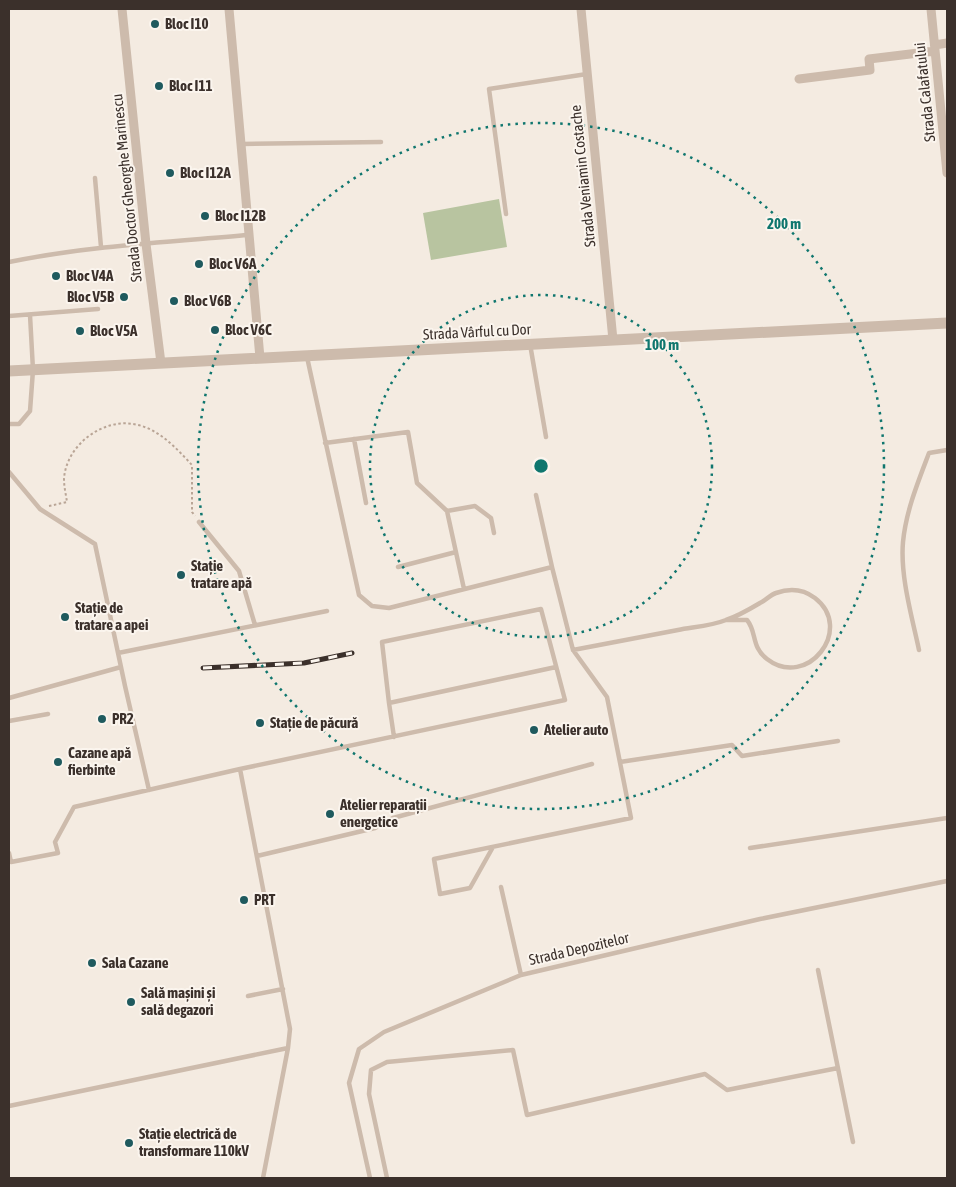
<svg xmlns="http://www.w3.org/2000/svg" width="956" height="1187" font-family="'Asap Condensed',sans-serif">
	<rect width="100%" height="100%" fill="#f4ebe1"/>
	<!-- green -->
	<path fill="#b8c4a0" d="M499 199 507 247 431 260 423 213Z"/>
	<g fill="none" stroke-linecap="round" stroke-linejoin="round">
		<!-- path -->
		<path stroke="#b9a596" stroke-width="2" stroke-dasharray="2.5 2.5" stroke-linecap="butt" d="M49 506 67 502C66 495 64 487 64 479 66 445 104 416 138 425 160 430 177 449 192 465V512L195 516"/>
		<!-- service -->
		<path stroke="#cdbbac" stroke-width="4.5" d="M241 144 381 142
			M95 178 101 247
			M506 214 489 89 587 74
			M9 262C88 246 168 242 248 235
			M9 316 98 309
			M530 344 546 437
			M307 357 359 595 372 606 389 608 552 567 573 650 607 697 631 818 434 859 440 894 470 888 493 847
			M9 424H19L30 411 33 370 30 315
			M354 439 366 503
			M325 443 408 432 417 483 447 511 475 506 491 518 494 533
			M9 472 40 509 95 544 125 686 149 790
			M536 495 552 567
			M447 511 464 589
			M199 522 239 571 255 625
			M398 567 456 552
			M573 650C608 643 643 637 678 630 693 627 711 626 726 620 738 616 750 609 760 603 766 600 770 595 776 593 790 588 803 589 815 598 855 629 807 690 767 659 751 647 757 632 747 620H726
			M919 650C912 617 900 576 903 542 906 511 918 482 929 453L947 450
			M118 653 327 611
			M9 698 121 667
			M389 703 394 737
			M9 721 48 714
			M620 762 732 745 742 756 838 741
			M240 769 565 700 541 609 382 642 389 703 556 667
			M750 848 947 818
			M9 853 11 862 58 853 55 842 74 807 240 769 290 1029 288 1048 9 1106
			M257 856 375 828 393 818 592 764
			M501 887 521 975
			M818 970 853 1142
			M248 996 283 989
			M263 1178 288 1048
			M370 1178 349 1083 359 1049 384 1032 521 975 760 919 947 881
			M387 1178 369 1094 371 1070 387 1062 513 1050 527 1115 705 1074 727 1090 838 1068"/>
		<!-- minor -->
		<path stroke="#cdbbac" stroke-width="9" d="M122 9 146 244 161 363
			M229 9 260 358
			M581 9 613 340
			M931 9 947 173
			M935 45 947 43
			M799 79 870 70 869 59 935 51"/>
		<!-- tertiary -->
		<path stroke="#cdbbac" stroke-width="11" d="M9 371 947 323"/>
		<defs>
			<path id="rail" d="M203 668 304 663 352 653"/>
		</defs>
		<!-- rail casing -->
		<use href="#rail" stroke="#3b302b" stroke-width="5"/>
		<!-- rail -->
		<use href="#rail" stroke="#fbf5ee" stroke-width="3" stroke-dasharray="9" stroke-linecap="butt"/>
	</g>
	<!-- distance rings -->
	<g fill="none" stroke="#0f766e" stroke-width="2.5" stroke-dasharray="2.5 5">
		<circle cx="541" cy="466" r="171"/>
		<circle cx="541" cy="466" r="343"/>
	</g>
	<!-- markers -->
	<g fill="#1f5a5e" stroke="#fbf5ee" stroke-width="2">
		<circle cx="155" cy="24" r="5"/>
		<circle cx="159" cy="86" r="5"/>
		<circle cx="170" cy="173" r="5"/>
		<circle cx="205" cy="216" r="5"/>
		<circle cx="199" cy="264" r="5"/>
		<circle cx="56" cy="276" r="5"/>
		<circle cx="124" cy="297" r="5"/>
		<circle cx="174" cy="301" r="5"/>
		<circle cx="215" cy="330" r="5"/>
		<circle cx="80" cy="331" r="5"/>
		<circle cx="181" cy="575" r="5"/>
		<circle cx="65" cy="617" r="5"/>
		<circle cx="102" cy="719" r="5"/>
		<circle cx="260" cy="723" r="5"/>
		<circle cx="534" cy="730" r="5"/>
		<circle cx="58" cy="762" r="5"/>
		<circle cx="330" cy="814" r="5"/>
		<circle cx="244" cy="900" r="5"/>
		<circle cx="92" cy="963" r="5"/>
		<circle cx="131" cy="1002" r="5"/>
		<circle cx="129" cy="1143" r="5"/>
	</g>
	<g text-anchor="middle" stroke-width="4" stroke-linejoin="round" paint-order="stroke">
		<!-- poi labels -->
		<g font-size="15" font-weight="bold" fill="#3b302b" stroke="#fbf5ee" text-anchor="start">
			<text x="165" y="29">Bloc I10</text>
			<text x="169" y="91">Bloc I11</text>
			<text x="180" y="178">Bloc I12A</text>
			<text x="215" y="221">Bloc I12B</text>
			<text x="209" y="269">Bloc V6A</text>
			<text x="66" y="281">Bloc V4A</text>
			<text x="114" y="302" text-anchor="end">Bloc V5B</text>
			<text x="184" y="306">Bloc V6B</text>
			<text x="225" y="335">Bloc V6C</text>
			<text x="90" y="336">Bloc V5A</text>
			<text x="191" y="571">Stație<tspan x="191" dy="17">tratare apă</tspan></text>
			<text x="75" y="613">Stație de<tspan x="75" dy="17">tratare a apei</tspan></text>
			<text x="112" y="724">PR2</text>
			<text x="270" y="728">Stație de păcură</text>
			<text x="544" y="735">Atelier auto</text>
			<text x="68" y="758">Cazane apă<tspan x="68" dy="17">fierbinte</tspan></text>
			<text x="340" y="810">Atelier reparații<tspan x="340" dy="17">energetice</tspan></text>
			<text x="254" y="905">PRT</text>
			<text x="102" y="968">Sala Cazane</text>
			<text x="141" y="998">Sală mașini și<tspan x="141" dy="17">sală degazori</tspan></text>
			<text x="139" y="1139">Stație electrică de<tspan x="139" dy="17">transformare 110kV</tspan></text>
		</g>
		<!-- street labels -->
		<g font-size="15" fill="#3b302b" stroke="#fbf5ee">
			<text transform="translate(925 92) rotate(-96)" y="5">Strada Calafatului</text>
			<text transform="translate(583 176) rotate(-96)" y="5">Strada Veniamin Costache</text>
			<text transform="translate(127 188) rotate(-96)" y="5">Strada Doctor Gheorghe Marinescu</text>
			<text transform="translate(477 332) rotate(-3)" y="5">Strada Vârful cu Dor</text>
			<text transform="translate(579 949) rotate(-13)" y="5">Strada Depozitelor</text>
		</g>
	</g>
	<circle cx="541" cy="466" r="8" fill="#0f766e" stroke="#fbf5ee" stroke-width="2.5"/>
	<g font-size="15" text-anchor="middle" font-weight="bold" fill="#0f766e" stroke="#fbf5ee" stroke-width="4" stroke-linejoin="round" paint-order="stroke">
		<text x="784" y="229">200 m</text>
		<text x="662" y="350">100 m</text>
	</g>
	<!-- border -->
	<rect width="956" height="1187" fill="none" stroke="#3b302b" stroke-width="20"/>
</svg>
